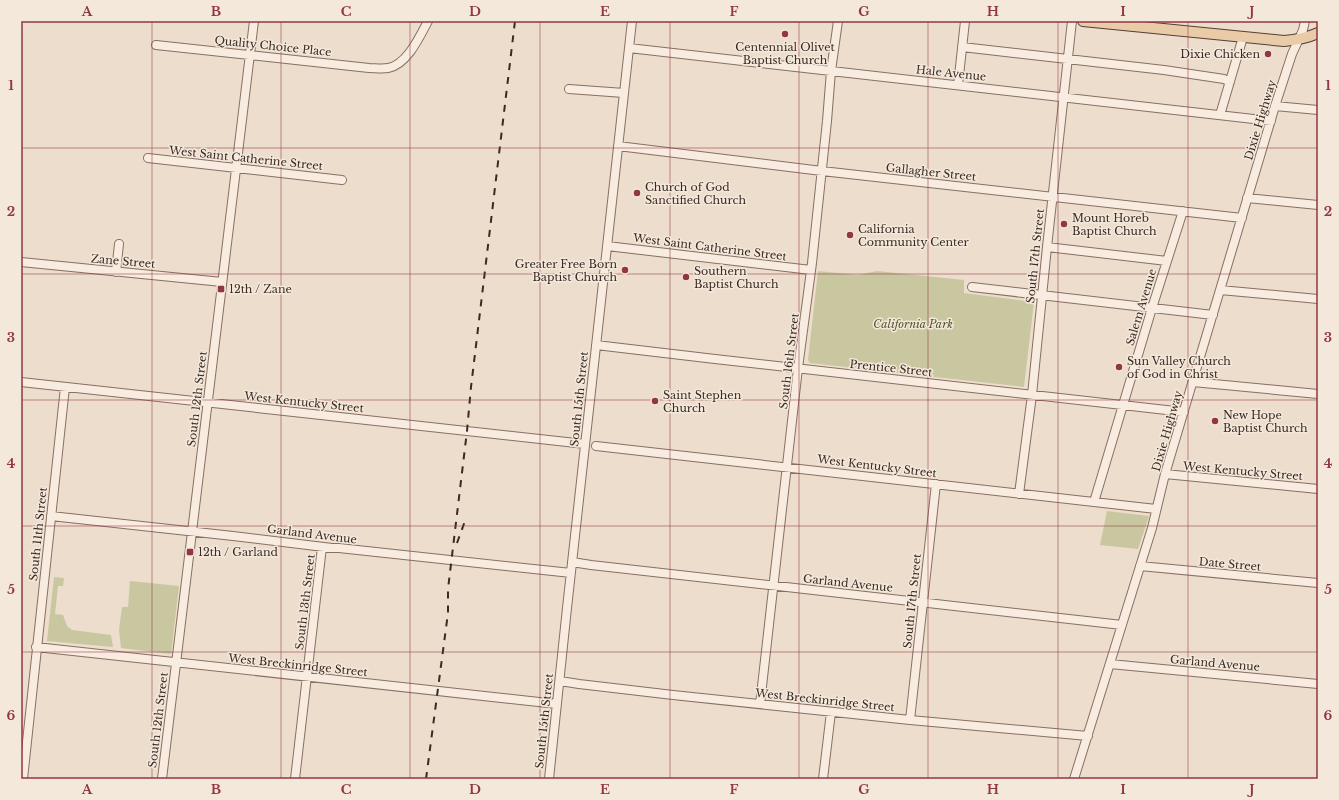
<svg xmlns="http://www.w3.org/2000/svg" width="1339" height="800" font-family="'Libre Baskerville',serif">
	<rect width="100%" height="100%" fill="#ecddcc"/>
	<!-- green -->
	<path fill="#c9c7a0" d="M818 271 858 275 877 271 964 280V293L1034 302 1024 387 810 363 808 360Z
		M1107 511 1149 516 1138 549 1100 545Z
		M54 577 64 578 63 586H58L55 614 63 615 67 626 72 630 111 635 113 647 47 641Z
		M130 581 179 586 171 654 121 648 119 630 122 607H128Z"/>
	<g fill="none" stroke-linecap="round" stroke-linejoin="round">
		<defs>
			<path id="minor" d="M156 45 369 68C375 68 382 69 388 68 407 65 420 36 428 21
				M962 47 1164 70 1224 79 1230 82
				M629 48 1271 121
				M958 85 965 21
				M569 89 624 93
				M1275 106 1318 110
				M1220 115 1243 37
				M618 146 822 171 1242 218
				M148 158 342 180
				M1247 198 1318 205
				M607 246 811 270
				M1047 247 1167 261
				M21 262 222 282
				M116 272 119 244
				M972 287 1213 315
				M1220 290 1318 299
				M596 345 715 359 1184 412
				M21 382 585 444
				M1193 382 1318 394
				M596 446 1156 509
				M1165 474 1318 489
				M1019 494 1032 395 1047 247 1072 21
				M1094 502 1152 308 1183 211
				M51 516 233 536 332 548H339L571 573
				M572 562 591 565 1122 625
				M1140 566 1318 583
				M36 647 557 704
				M1110 664 1318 684
				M560 681 579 684 673 695 910 720 1088 736
				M760 704 798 368 812 263 827 121 831 71 838 21
				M910 720 936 484
				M23 779 65 387
				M162 779 254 21
				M295 779 322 547
				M549 779 567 608 632 21
				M823 779 831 712
				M1074 779 1152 528 1165 474 1275 106 1292 54 1303 30 1305 21"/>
			<path id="major" d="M1083 21 1284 41C1296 40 1307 38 1318 33"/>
		</defs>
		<!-- minor casing -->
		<use href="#minor" stroke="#886f61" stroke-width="10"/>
		<!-- major casing -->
		<use href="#major" stroke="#563e34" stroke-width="12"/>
		<!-- minor -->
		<use href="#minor" stroke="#f7ecdf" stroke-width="8"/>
		<!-- major -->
		<use href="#major" stroke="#eacba8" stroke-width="10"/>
		<!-- rail -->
		<path stroke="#3a2a23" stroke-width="2" stroke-dasharray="7 7" stroke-linecap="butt" d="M457 543 465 521
			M21 633V668
			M426 779 448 613V589L467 431 471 387 515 21"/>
	</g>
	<!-- grid -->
	<path fill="none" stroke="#923645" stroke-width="1" stroke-opacity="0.55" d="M152 21V779M281 21V779M410 21V779M540 21V779M670 21V779M799 21V779M928 21V779M1058 21V779M1188 21V779M21 148H1318M21 274H1318M21 400H1318M21 526H1318M21 652H1318"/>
	<!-- markers -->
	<g fill="#923645" stroke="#f4e8db" stroke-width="1.5">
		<circle cx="785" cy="34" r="4"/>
		<circle cx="1268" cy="54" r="4"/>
		<circle cx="637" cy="193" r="4"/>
		<circle cx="1064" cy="224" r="4"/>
		<circle cx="850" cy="235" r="4"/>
		<circle cx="625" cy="270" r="4"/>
		<circle cx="686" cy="277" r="4"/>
		<rect x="217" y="285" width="8" height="8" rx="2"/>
		<circle cx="1119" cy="367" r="4"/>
		<circle cx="655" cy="401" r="4"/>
		<circle cx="1215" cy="421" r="4"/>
		<rect x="186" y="548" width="8" height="8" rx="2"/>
	</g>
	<g text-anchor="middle" stroke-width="3" stroke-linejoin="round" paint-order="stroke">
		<!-- street labels -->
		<g font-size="11" fill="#3a2a23" stroke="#f4e8db">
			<text transform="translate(273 46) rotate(6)" y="4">Quality Choice Place</text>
			<text transform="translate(951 73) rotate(6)" y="4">Hale Avenue</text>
			<text transform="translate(1260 120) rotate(-73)" y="4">Dixie Highway</text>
			<text transform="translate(246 158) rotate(6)" y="4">West Saint Catherine Street</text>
			<text transform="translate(931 172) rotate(6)" y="4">Gallagher Street</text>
			<text transform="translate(710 247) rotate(7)" y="4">West Saint Catherine Street</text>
			<text transform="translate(1035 256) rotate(-84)" y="4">South 17th Street</text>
			<text transform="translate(123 261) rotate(5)" y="4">Zane Street</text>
			<text transform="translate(1141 307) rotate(-73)" y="4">Salem Avenue</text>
			<text transform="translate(789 361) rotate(-83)" y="4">South 16th Street</text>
			<text transform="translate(891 368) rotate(6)" y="4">Prentice Street</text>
			<text transform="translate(197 399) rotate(-83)" y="4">South 12th Street</text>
			<text transform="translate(579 399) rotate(-84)" y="4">South 15th Street</text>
			<text transform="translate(304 402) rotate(6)" y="4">West Kentucky Street</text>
			<text transform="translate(1167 431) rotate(-74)" y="4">Dixie Highway</text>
			<text transform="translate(877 466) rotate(7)" y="4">West Kentucky Street</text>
			<text transform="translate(1243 471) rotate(5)" y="4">West Kentucky Street</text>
			<text transform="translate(38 534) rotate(-84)" y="4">South 11th Street</text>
			<text transform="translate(312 534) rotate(7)" y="4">Garland Avenue</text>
			<text transform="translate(1230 564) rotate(5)" y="4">Date Street</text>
			<text transform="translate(848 583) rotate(6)" y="4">Garland Avenue</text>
			<text transform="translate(912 601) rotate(-84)" y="4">South 17th Street</text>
			<text transform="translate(305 602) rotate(-83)" y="4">South 13th Street</text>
			<text transform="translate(1215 663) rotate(5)" y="4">Garland Avenue</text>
			<text transform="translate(298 665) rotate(6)" y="4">West Breckinridge Street</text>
			<text transform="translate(825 700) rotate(6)" y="4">West Breckinridge Street</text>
			<text transform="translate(158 720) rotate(-83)" y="4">South 12th Street</text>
			<text transform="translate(544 721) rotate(-84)" y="4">South 15th Street</text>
		</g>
		<!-- poi labels -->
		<g font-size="11" fill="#3a2a23" stroke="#f4e8db" text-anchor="start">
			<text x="785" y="51" text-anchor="middle">Centennial Olivet<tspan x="785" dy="13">Baptist Church</tspan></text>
			<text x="1260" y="58" text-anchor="end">Dixie Chicken</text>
			<text x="645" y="191">Church of God<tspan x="645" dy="13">Sanctified Church</tspan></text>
			<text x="1072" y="222">Mount Horeb<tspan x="1072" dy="13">Baptist Church</tspan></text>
			<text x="858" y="233">California<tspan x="858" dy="13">Community Center</tspan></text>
			<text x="617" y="268" text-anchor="end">Greater Free Born<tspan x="617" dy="13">Baptist Church</tspan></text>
			<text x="694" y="275">Southern<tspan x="694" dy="13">Baptist Church</tspan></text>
			<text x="229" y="293">12th / Zane</text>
			<text x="1127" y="365">Sun Valley Church<tspan x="1127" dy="13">of God in Christ</tspan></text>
			<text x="663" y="399">Saint Stephen<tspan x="663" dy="13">Church</tspan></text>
			<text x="1223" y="419">New Hope<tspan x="1223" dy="13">Baptist Church</tspan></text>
			<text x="198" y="556">12th / Garland</text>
		</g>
		<!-- park labels -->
		<g font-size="11" font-style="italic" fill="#51542b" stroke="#f4e8db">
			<text x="913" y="328">California Park</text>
		</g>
	</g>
	<!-- border -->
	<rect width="1339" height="800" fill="none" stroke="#f4e8db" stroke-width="44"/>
	<rect x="22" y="22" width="1295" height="756" fill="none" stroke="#923645" stroke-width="1.5"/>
	<g font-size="13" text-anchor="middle" font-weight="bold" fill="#923645">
		<text x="87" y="16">A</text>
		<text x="216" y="16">B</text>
		<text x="346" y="16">C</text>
		<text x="475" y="16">D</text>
		<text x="605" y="16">E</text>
		<text x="734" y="16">F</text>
		<text x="864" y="16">G</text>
		<text x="993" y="16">H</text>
		<text x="1123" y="16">I</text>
		<text x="1252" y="16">J</text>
		<text x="11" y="90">1</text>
		<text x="1328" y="90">1</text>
		<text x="11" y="216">2</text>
		<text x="1328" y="216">2</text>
		<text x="11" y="342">3</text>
		<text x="1328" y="342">3</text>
		<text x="11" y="468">4</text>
		<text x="1328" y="468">4</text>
		<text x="11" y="594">5</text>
		<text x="1328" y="594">5</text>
		<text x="11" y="720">6</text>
		<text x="1328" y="720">6</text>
		<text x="87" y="794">A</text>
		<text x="216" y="794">B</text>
		<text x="346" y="794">C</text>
		<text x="475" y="794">D</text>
		<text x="605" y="794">E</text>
		<text x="734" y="794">F</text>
		<text x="864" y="794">G</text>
		<text x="993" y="794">H</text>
		<text x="1123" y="794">I</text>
		<text x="1252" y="794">J</text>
	</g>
</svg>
